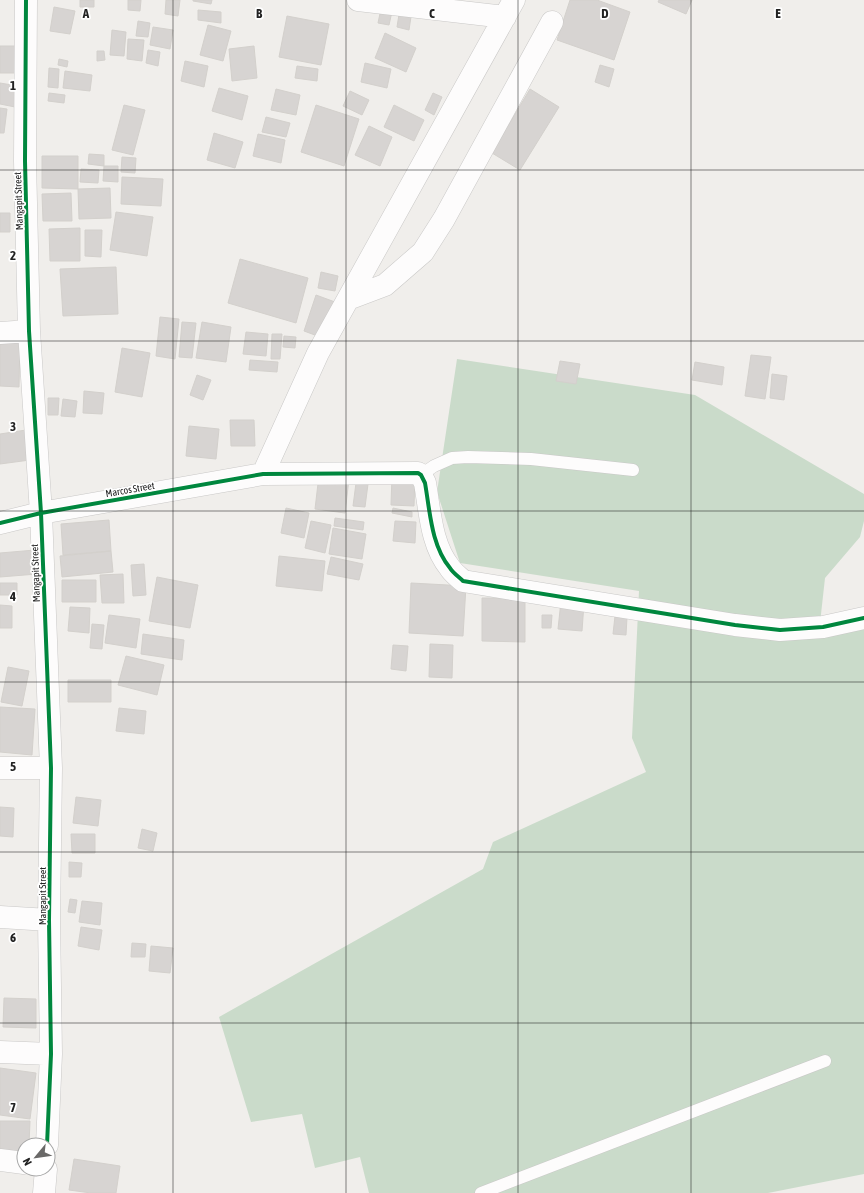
<svg xmlns="http://www.w3.org/2000/svg" width="864" height="1193" font-family="'Asap Condensed',sans-serif">
	<rect width="100%" height="100%" fill="#f0eeeb"/>
	<!-- cemetery -->
	<path fill="#cadbca" d="M457 359 695 395 864 494V521L860 537 825 578 819 632 864 623V1174L768 1193H369L360 1157 315 1168 302 1114 251 1122 219 1017 483 869 493 842 646 772 632 738 639 591 460 563 437 492Z"/>
	<!-- building -->
	<path fill="#d7d4d2" stroke="#d3d0cc" d="M80 0H94V7H80Z
		M128 0H141L140 11 128 10Z
		M166 0H180L178 16 165 14Z
		M193 0H212L211 4 193 1Z
		M570 0H597L630 12 614 60 557 40Z
		M659 0H692L686 14 658 2Z
		M382 4 393 7 389 25 378 23Z
		M54 7 75 11 70 34 50 31Z
		M400 8 412 10 409 30 397 27Z
		M198 10 221 12V23L198 20Z
		M287 16 329 24 321 65 279 57Z
		M138 21 150 23 148 37 136 36Z
		M208 25 231 31 223 61 200 55Z
		M153 27 173 30 170 49 150 45Z
		M112 30 126 32 124 56 110 55Z
		M385 33 416 48 406 72 375 58Z
		M128 39 144 40 142 61 127 59Z
		M0 46H20V73H0Z
		M254 46 257 78 232 81 229 49Z
		M148 50 160 52 158 66 146 63Z
		M97 51H104L105 60 97 61Z
		M59 59 68 61 67 67 58 65Z
		M185 61 208 66 204 87 181 81Z
		M365 63 391 69 387 88 361 82Z
		M600 65 614 69 609 87 595 82Z
		M297 66 318 69 317 81 295 78Z
		M49 68 59 69 58 88 48 87Z
		M65 71 92 75 90 91 63 88Z
		M0 83 18 86 15 107 0 104Z
		M219 88 248 96 242 120 212 111Z
		M276 89 300 95 296 115 271 110Z
		M530 89 559 107 520 170 492 153Z
		M350 91 369 100 362 115 343 106Z
		M49 93 65 95 64 103 48 101Z
		M433 93 442 97 434 115 425 110Z
		M124 105 145 110 133 155 112 150Z
		M316 105 359 119 344 166 301 152Z
		M394 105 424 120 414 141 384 127Z
		M0 108 7 109 4 133H0Z
		M266 117 290 123 286 137 262 132Z
		M369 126 392 137 380 166 355 155Z
		M214 133 243 142 235 168 207 160Z
		M258 134 285 140 281 163 253 156Z
		M89 154 104 155V166L88 164Z
		M42 156H78V189L42 188Z
		M122 157 136 158 135 173 121 172Z
		M104 166H118V182L103 181Z
		M81 169 99 170 98 183 80 182Z
		M122 177 163 179 161 206 121 204Z
		M110 188 111 218 79 219 78 189Z
		M71 193 72 221H43L42 194Z
		M116 212 153 217 147 256 110 250Z
		M0 213H10V232H0Z
		M80 228V261H50L49 229Z
		M85 230H102L101 257 85 256Z
		M240 259 308 278 296 323 228 303Z
		M116 267 118 314 63 316 60 269Z
		M321 272 338 276 335 291 318 288Z
		M316 295 335 302 323 338 304 331Z
		M160 317 179 319 175 359 156 356Z
		M182 322 196 323 192 358 179 357Z
		M202 322 231 327 226 362 196 358Z
		M246 332 268 334 266 356 243 354Z
		M272 334H282L280 359H271Z
		M284 336 296 337 295 348 283 347Z
		M0 339 20 340 19 387 0 386Z
		M122 348 150 353 142 397 115 392Z
		M751 355 771 357 765 399 745 396Z
		M250 360 278 362 277 372 249 370Z
		M560 361 580 364 576 384 556 381Z
		M695 362 724 367 722 385 692 380Z
		M772 374 787 376 784 400 770 398Z
		M197 375 211 380 203 400 190 395Z
		M84 391 104 393 102 414 83 413Z
		M48 398H59L58 415H48Z
		M63 399 77 401 75 417 61 416Z
		M230 420H254L255 446H231Z
		M189 426 219 429 216 459 186 456Z
		M26 430 30 460 0 464V434Z
		M319 475 349 479 345 513 315 509Z
		M392 475 415 476 414 506 391 505Z
		M356 483 368 484 365 507 353 506Z
		M286 508 309 513 304 538 281 533Z
		M393 508 412 512V517L392 513Z
		M335 518 364 522 363 530 334 526Z
		M109 520 111 551 63 555 61 524Z
		M311 521 331 525 325 553 305 548Z
		M395 521 416 522 415 543 393 541Z
		M333 528 366 534 362 559 329 554Z
		M35 550 37 574 0 577V553Z
		M111 551 113 572 62 577 60 556Z
		M279 556 325 561 322 591 276 586Z
		M331 557 363 564 359 580 327 574Z
		M144 564 146 595 133 596 131 565Z
		M123 574 124 603H102L100 575Z
		M157 577 198 585 190 628 149 621Z
		M62 580H96V602H62Z
		M0 583H17V595H0Z
		M411 583 466 586 463 636 409 633Z
		M482 598H525V642L482 641Z
		M561 601 584 603 582 631 558 629Z
		M0 605 12 606V628H0Z
		M70 607 90 608 89 633 68 631Z
		M109 615 140 619 136 648 105 643Z
		M542 615H552L551 628H542Z
		M615 616 627 617 626 635 613 634Z
		M92 624 104 625 102 649 90 648Z
		M143 634 184 640 182 660 141 654Z
		M430 644 453 645 452 678 429 677Z
		M393 645 408 646 406 671 391 669Z
		M126 656 164 665 157 695 118 685Z
		M8 667 29 671 22 706 1 702Z
		M68 680H111V702H68Z
		M0 707 35 709 32 755 0 752Z
		M119 708 146 711 144 734 116 731Z
		M76 797 101 800 98 826 73 823Z
		M0 807 14 808 13 837 0 836Z
		M142 829 157 833 153 851 138 848Z
		M71 834H95V853H72Z
		M69 862 82 863 81 877H69Z
		M70 899 77 900 75 913 68 912Z
		M82 901 102 903 100 925 79 922Z
		M81 927 102 930 99 950 78 946Z
		M132 943 146 944 145 957H131Z
		M151 946 173 948 170 973 149 971Z
		M4 998 36 999V1028L3 1027Z
		M0 1068 36 1073 30 1119 0 1115Z
		M0 1121H30L29 1145H24V1154H0Z
		M74 1159 120 1166 116 1193H91L69 1190Z"/>
	<g fill="none" stroke-linecap="round" stroke-linejoin="round">
		<defs>
			<path id="service" d="M421 475 434 466 452 458 468 457 531 459 633 470
				M481 1193 825 1061"/>
			<path id="minor" d="M26 0 25 161 29 331 41 513 51 768 49 920 51 1054 47 1145
				M358 0 505 17
				M348 299 385 285 423 252 444 219 552 22
				M0 333 29 331
				M263 474 318 353 514 0
				M0 523 41 513 263 474 418 473 421 475 425 483C430 511 431 545 450 568 453 573 459 577 463 581L735 625 780 630 823 627 864 618
				M0 768H51
				M0 917 49 920
				M0 1052 51 1054
				M0 1160 24 1163
				M44 1193 46 1169"/>
		</defs>
		<!-- service casing -->
		<use href="#service" stroke="#c9c8c7" stroke-width="13"/>
		<!-- minor casing -->
		<use href="#minor" stroke="#c9c8c7" stroke-width="23"/>
		<!-- service -->
		<use href="#service" stroke="#fdfcfc" stroke-width="12"/>
		<!-- minor -->
		<use href="#minor" stroke="#fdfcfc" stroke-width="22"/>
		<defs>
			<path id="cycleway" d="M26 0 25 161 29 331 41 513 51 768 49 920 51 1054 47 1145
				M0 523 41 513 263 474 418 473 421 475 425 483C430 511 431 545 450 568 453 573 459 577 463 581L735 625 780 630 823 627 864 618"/>
		</defs>
		<!-- cycleway casing -->
		<use href="#cycleway" stroke="#fff" stroke-width="6"/>
		<!-- cycleway -->
		<use href="#cycleway" stroke="#00873e" stroke-width="4"/>
	</g>
	<!-- grid -->
	<path fill="none" stroke="#222" stroke-width="1" stroke-opacity="0.55" d="M173 0V1193M346 0V1193M518 0V1193M691 0V1193M0 170H864M0 341H864M0 511H864M0 682H864M0 852H864M0 1023H864"/>
	<g text-anchor="middle" stroke-width="3.5" stroke-linejoin="round" paint-order="stroke">
		<!-- street labels -->
		<g font-size="10" fill="#222" stroke="#fff">
			<text transform="translate(18 201) rotate(-92)" y="4">Mangapit Street</text>
			<text transform="translate(130 489) rotate(-10)" y="4">Marcos Street</text>
			<text transform="translate(35 573) rotate(-92)" y="4">Mangapit Street</text>
			<text transform="translate(42 896) rotate(-90)" y="4">Mangapit Street</text>
		</g>
	</g>
	<g font-size="13" text-anchor="middle" font-weight="bold" fill="#222" stroke="#fff" stroke-width="3.5" stroke-linejoin="round" paint-order="stroke">
		<text x="86" y="18">A</text>
		<text x="259" y="18">B</text>
		<text x="432" y="18">C</text>
		<text x="605" y="18">D</text>
		<text x="778" y="18">E</text>
		<text x="13" y="90">1</text>
		<text x="13" y="260">2</text>
		<text x="13" y="431">3</text>
		<text x="13" y="601">4</text>
		<text x="13" y="771">5</text>
		<text x="13" y="942">6</text>
		<text x="13" y="1112">7</text>
	</g>
	<!-- north arrow -->
	<g transform="translate(36 1157) rotate(241)"><circle r="19" fill="#ffffff" stroke="#a7a7a7"/>
	<path d="M0-3L7 15L0 10L-7 15Z" fill="#6a6968"/>
	<text y="-6" font-size="11" font-weight="bold" text-anchor="middle" fill="#222222">N</text>
	</g>
</svg>
